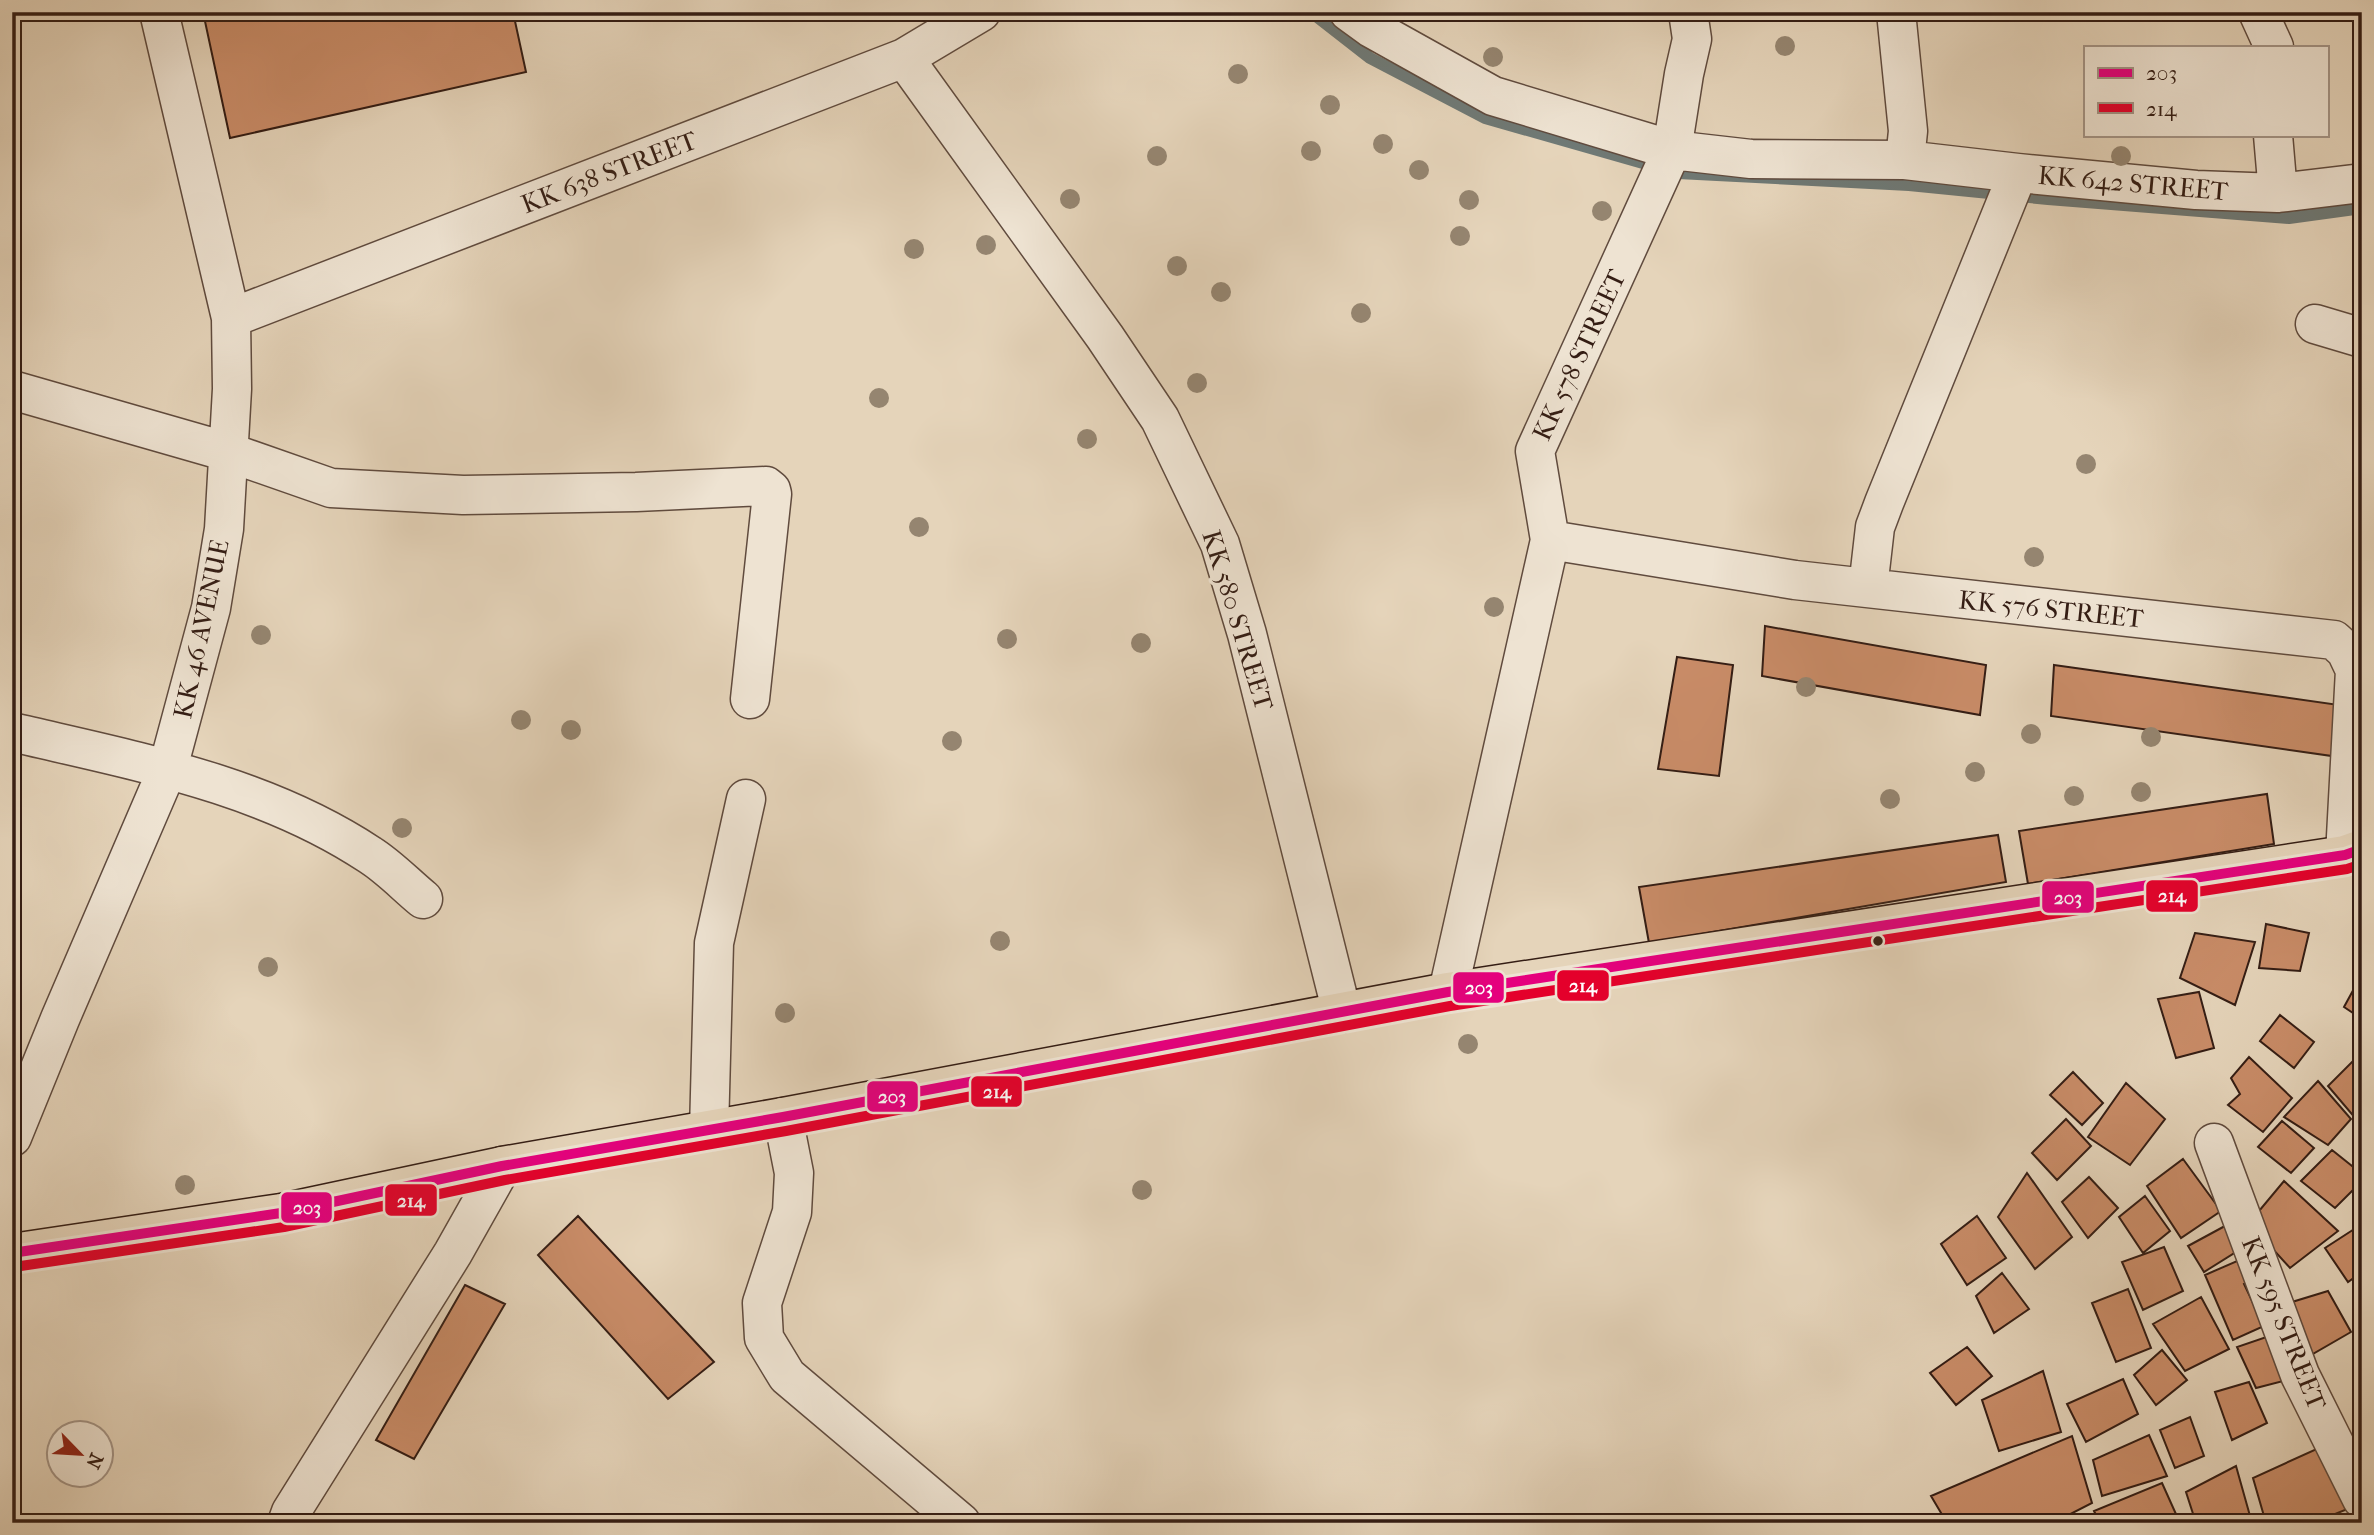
<svg xmlns="http://www.w3.org/2000/svg" width="2374" height="1535" font-family="'IM FELL French Canon',serif">
	<rect width="100%" height="100%" fill="#e5d4ba"/>
	<filter id="stains"><feTurbulence type="fractalNoise" baseFrequency=".00286" numOctaves="4"/><feColorMatrix values="0 0 0 0 .2 0 0 0 0 .09 0 0 0 0 .02 0 0 0 .5 -.17"/></filter>
	<radialGradient id="worn" r=".72"><stop offset=".6" stop-color="#630" stop-opacity="0"/><stop offset="1" stop-color="#630" stop-opacity=".3"/></radialGradient>
	<g fill="none" stroke-linecap="round" stroke-linejoin="round">
		<!-- stream -->
		<path stroke="#6f7975" stroke-width="12" d="M1311 12 1370 58 1485 118 1678 173 1909 185 2048 199 2289 218 2362 208"/>
	</g>
	<!-- building -->
	<path fill="#c98c68" stroke="#341d14" stroke-width="2" d="M203 12H513L526 72 230 138Z
		M1765 626 1986 665 1980 715 1762 676Z
		M1677 657 1733 665 1719 776 1658 769Z
		M2054 665 2339 705 2332 756 2051 716Z
		M2267 794 2274 844 2028 884 2019 831Z
		M1998 835 2006 882 1649 943 1639 887Z
		M2266 924 2309 933 2300 971 2259 968Z
		M2195 933 2255 942 2235 1005 2180 978Z
		M2362 974V1019L2344 1007Z
		M2199 992 2214 1048 2176 1058 2158 999Z
		M2280 1015 2314 1042 2294 1068 2260 1041Z
		M2360 1054 2362 1057V1126L2328 1086Z
		M2249 1057 2292 1098 2263 1132 2228 1105 2240 1094 2231 1078Z
		M2073 1072 2103 1103 2082 1125 2050 1095Z
		M2318 1081 2351 1119 2328 1145 2284 1117Z
		M2126 1083 2165 1119 2130 1165 2088 1137Z
		M2066 1119 2091 1146 2057 1180 2032 1153Z
		M2282 1121 2314 1148 2291 1173 2258 1147Z
		M2332 1150 2362 1174V1181L2335 1208 2301 1181Z
		M2183 1159 2221 1211 2181 1238 2147 1186Z
		M2027 1173 2072 1237 2035 1269 1998 1217Z
		M2089 1177 2118 1208 2088 1238 2062 1202Z
		M2284 1181 2338 1231 2290 1268 2249 1223Z
		M2145 1196 2170 1231 2143 1253 2119 1217Z
		M578 1216 714 1362 668 1399 538 1255Z
		M1977 1216 2006 1258 1967 1285 1941 1244Z
		M2236 1220 2247 1245 2204 1272 2188 1246Z
		M2362 1224V1272L2348 1282 2325 1248Z
		M2164 1247 2183 1291 2143 1310 2122 1262Z
		M2244 1258 2252 1280 2244 1284 2264 1326 2233 1340 2205 1275Z
		M2002 1273 2029 1309 1994 1333 1976 1296Z
		M465 1285 505 1304 414 1459 376 1440Z
		M2128 1289 2151 1348 2116 1362 2092 1303Z
		M2328 1291 2351 1332 2311 1355 2292 1302Z
		M2201 1297 2229 1349 2185 1371 2153 1324Z
		M2281 1332 2295 1378 2256 1388 2237 1347Z
		M1967 1347 1992 1376 1956 1405 1930 1373Z
		M2162 1350 2187 1380 2156 1405 2134 1375Z
		M2043 1371 2061 1432 1999 1451 1982 1400Z
		M2123 1379 2138 1414 2086 1442 2067 1404Z
		M2249 1382 2267 1423 2232 1440 2215 1392Z
		M2190 1417 2204 1456 2175 1468 2160 1430Z
		M2149 1435 2167 1476 2102 1496 2093 1460Z
		M2072 1436 2092 1503 2053 1523H1947L1931 1496Z
		M2321 1447 2350 1508 2313 1523H2266L2253 1478Z
		M2236 1466 2252 1523H2196L2186 1492Z
		M2162 1483 2180 1523H2100L2094 1511Z"/>
	<g fill="none" stroke-linecap="round" stroke-linejoin="round">
		<defs>
			<path id="minor" d="M1349 12 1371 28 1493 96 1672 150 1751 159 1905 160
				M1896 12 1908 131 1905 160 2018 173 2196 190 2278 193 2362 183
				M2258 12 2274 47
				M904 58 1105 337 1160 419 1220 544 1247 634 1342 1013
				M2273 135 2278 193
				M231 318 904 58 981 12
				M2315 324 2362 338
				M12 390 228 452 331 488 463 495 636 492 766 486 771 490 772 494 750 699
				M1550 540 1795 580 2334 640 2346 651 2355 670 2345 855
				M1868 588 1875 527 1884 503 2018 173
				M12 732C135 761 263 784 370 855 389 867 406 885 423 899
				M1448 992 1550 540 1535 451 1672 150 1684 74 1692 39 1688 12
				M783 1117 794 1173 792 1212 762 1303 764 1338 787 1376 961 1523
				M709 1131 714 943 746 799
				M12 1137 60 1019 168 768 211 608 224 529 232 389 231 318 159 12
				M2214 1143 2300 1375 2362 1499
				M287 1523 291 1512 453 1253 502 1166"/>
			<path id="major" d="M12 1253 281 1213 502 1166 783 1117 1448 992 2345 855 2362 849"/>
		</defs>
		<!-- minor casing -->
		<use href="#minor" stroke="#604b3e" stroke-width="41"/>
		<!-- major casing -->
		<use href="#major" stroke="#341d14" stroke-width="41"/>
		<!-- minor -->
		<use href="#minor" stroke="#eee3d2" stroke-width="38"/>
		<!-- major -->
		<use href="#major" stroke="#e5d4ba" stroke-width="38"/>
		<defs>
			<path id="bus-1" d="M12 1253 281 1213 502 1166 783 1117 1448 992 2345 855 2362 849"/>
			<path id="bus-2" d="M14 1267 284 1227 505 1180 786 1131 1450 1006 2347 869 2362 864"/>
		</defs>
		<!-- bus-1 casing -->
		<use href="#bus-1" stroke="#eee3d2" stroke-width="16"/>
		<!-- bus-2 casing -->
		<use href="#bus-2" stroke="#eee3d2" stroke-width="16"/>
		<!-- bus-1 -->
		<use href="#bus-1" stroke="#e5007d" stroke-width="10"/>
		<!-- bus-2 -->
		<use href="#bus-2" stroke="#e4002b" stroke-width="10"/>
	</g>
	<!-- trees -->
	<g fill="#958570">
		<circle cx="1785" cy="46" r="10"/>
		<circle cx="1493" cy="57" r="10"/>
		<circle cx="1238" cy="74" r="10"/>
		<circle cx="1330" cy="105" r="10"/>
		<circle cx="1383" cy="144" r="10"/>
		<circle cx="1311" cy="151" r="10"/>
		<circle cx="1157" cy="156" r="10"/>
		<circle cx="2121" cy="156" r="10"/>
		<circle cx="1419" cy="170" r="10"/>
		<circle cx="1070" cy="199" r="10"/>
		<circle cx="1469" cy="200" r="10"/>
		<circle cx="1602" cy="211" r="10"/>
		<circle cx="1460" cy="236" r="10"/>
		<circle cx="986" cy="245" r="10"/>
		<circle cx="914" cy="249" r="10"/>
		<circle cx="1177" cy="266" r="10"/>
		<circle cx="1221" cy="292" r="10"/>
		<circle cx="1361" cy="313" r="10"/>
		<circle cx="1197" cy="383" r="10"/>
		<circle cx="879" cy="398" r="10"/>
		<circle cx="1087" cy="439" r="10"/>
		<circle cx="2086" cy="464" r="10"/>
		<circle cx="919" cy="527" r="10"/>
		<circle cx="2034" cy="557" r="10"/>
		<circle cx="1494" cy="607" r="10"/>
		<circle cx="261" cy="635" r="10"/>
		<circle cx="1007" cy="639" r="10"/>
		<circle cx="1141" cy="643" r="10"/>
		<circle cx="1806" cy="687" r="10"/>
		<circle cx="521" cy="720" r="10"/>
		<circle cx="571" cy="730" r="10"/>
		<circle cx="2031" cy="734" r="10"/>
		<circle cx="2151" cy="737" r="10"/>
		<circle cx="952" cy="741" r="10"/>
		<circle cx="1975" cy="772" r="10"/>
		<circle cx="2141" cy="792" r="10"/>
		<circle cx="2074" cy="796" r="10"/>
		<circle cx="1890" cy="799" r="10"/>
		<circle cx="402" cy="828" r="10"/>
		<circle cx="1000" cy="941" r="10"/>
		<circle cx="268" cy="967" r="10"/>
		<circle cx="785" cy="1013" r="10"/>
		<circle cx="1468" cy="1044" r="10"/>
		<circle cx="185" cy="1185" r="10"/>
		<circle cx="1142" cy="1190" r="10"/>
	</g>
	<!-- markers -->
	<circle fill="#341d14" stroke="#eee3d2" stroke-width="2.5" cx="1878" cy="941" r="6"/>
	<g text-anchor="middle" stroke-width="7" stroke-linejoin="round" paint-order="stroke">
		<!-- street labels -->
		<g font-size="26" fill="#341d14" stroke="#eee3d2">
			<text transform="translate(609 172) rotate(-21)" y="9">KK 638 STREET</text>
			<text transform="translate(2133 183) rotate(5)" y="9">KK 642 STREET</text>
			<text transform="translate(1579 355) rotate(-65)" y="9">KK 578 STREET</text>
			<text transform="translate(2051 609) rotate(6)" y="9">KK 576 STREET</text>
			<text transform="translate(1238 620) rotate(73)" y="9">KK 580 STREET</text>
			<text transform="translate(201 629) rotate(-78)" y="9">KK 46 AVENUE</text>
			<text transform="translate(2284 1323) rotate(68)" y="9">KK 595 STREET</text>
		</g>
	</g>
	<g stroke="#eee3d2" stroke-width="2.5">
		<rect x="2145" y="879" width="54" height="34" rx="7" fill="#e4002b"/>
		<rect x="2041" y="880" width="54" height="34" rx="7" fill="#e5007d"/>
		<rect x="1556" y="969" width="54" height="33" rx="7" fill="#e4002b"/>
		<rect x="1452" y="971" width="53" height="33" rx="7" fill="#e5007d"/>
		<rect x="970" y="1075" width="53" height="33" rx="7" fill="#e4002b"/>
		<rect x="866" y="1080" width="53" height="33" rx="7" fill="#e5007d"/>
		<rect x="384" y="1183" width="54" height="34" rx="7" fill="#e4002b"/>
		<rect x="280" y="1191" width="53" height="33" rx="7" fill="#e5007d"/>
	</g>
	<g font-size="19" text-anchor="middle" font-weight="bold" fill="#fff">
		<text x="2172" y="902">214</text>
		<text x="2068" y="904">203</text>
		<text x="1583" y="992">214</text>
		<text x="1479" y="994">203</text>
		<text x="997" y="1098">214</text>
		<text x="892" y="1103">203</text>
		<text x="411" y="1207">214</text>
		<text x="307" y="1214">203</text>
	</g>
	<!-- margin -->
	<rect width="2374" height="1535" fill="none" stroke="#e5d4ba" stroke-width="42"/>
	<rect x="14" y="14" width="2346" height="1507" fill="none" stroke="#341d14" stroke-width="3.5"/>
	<rect x="21" y="21" width="2332" height="1493" fill="none" stroke="#341d14" stroke-width="2"/>
	<!-- legend -->
	<rect x="2084" y="46" width="245" height="91" fill="#eee3d2" stroke="#a49486" stroke-width="2"/>
	<rect x="2098" y="68" width="35" height="10" fill="#e5007d" stroke="#a49486" stroke-width="2"/>
	<text x="2146" y="80" font-size="21" fill="#341d14">203</text>
	<rect x="2098" y="103" width="35" height="10" fill="#e4002b" stroke="#a49486" stroke-width="2"/>
	<text x="2146" y="116" font-size="21" fill="#341d14">214</text>
	<!-- north arrow -->
	<g transform="translate(80 1454) rotate(115)"><circle r="33" fill="#eee3d2" stroke="#a49486" stroke-width="2"/>
	<path d="M0-5L12 26L0 18L-12 26Z" fill="#8f2418"/>
	<text y="-10" font-size="19" font-weight="bold" text-anchor="middle" fill="#341d14">N</text>
	</g>
	<rect width="100%" height="100%" filter="url(#stains)"/>
	<rect width="100%" height="100%" fill="url(#worn)"/>
</svg>
